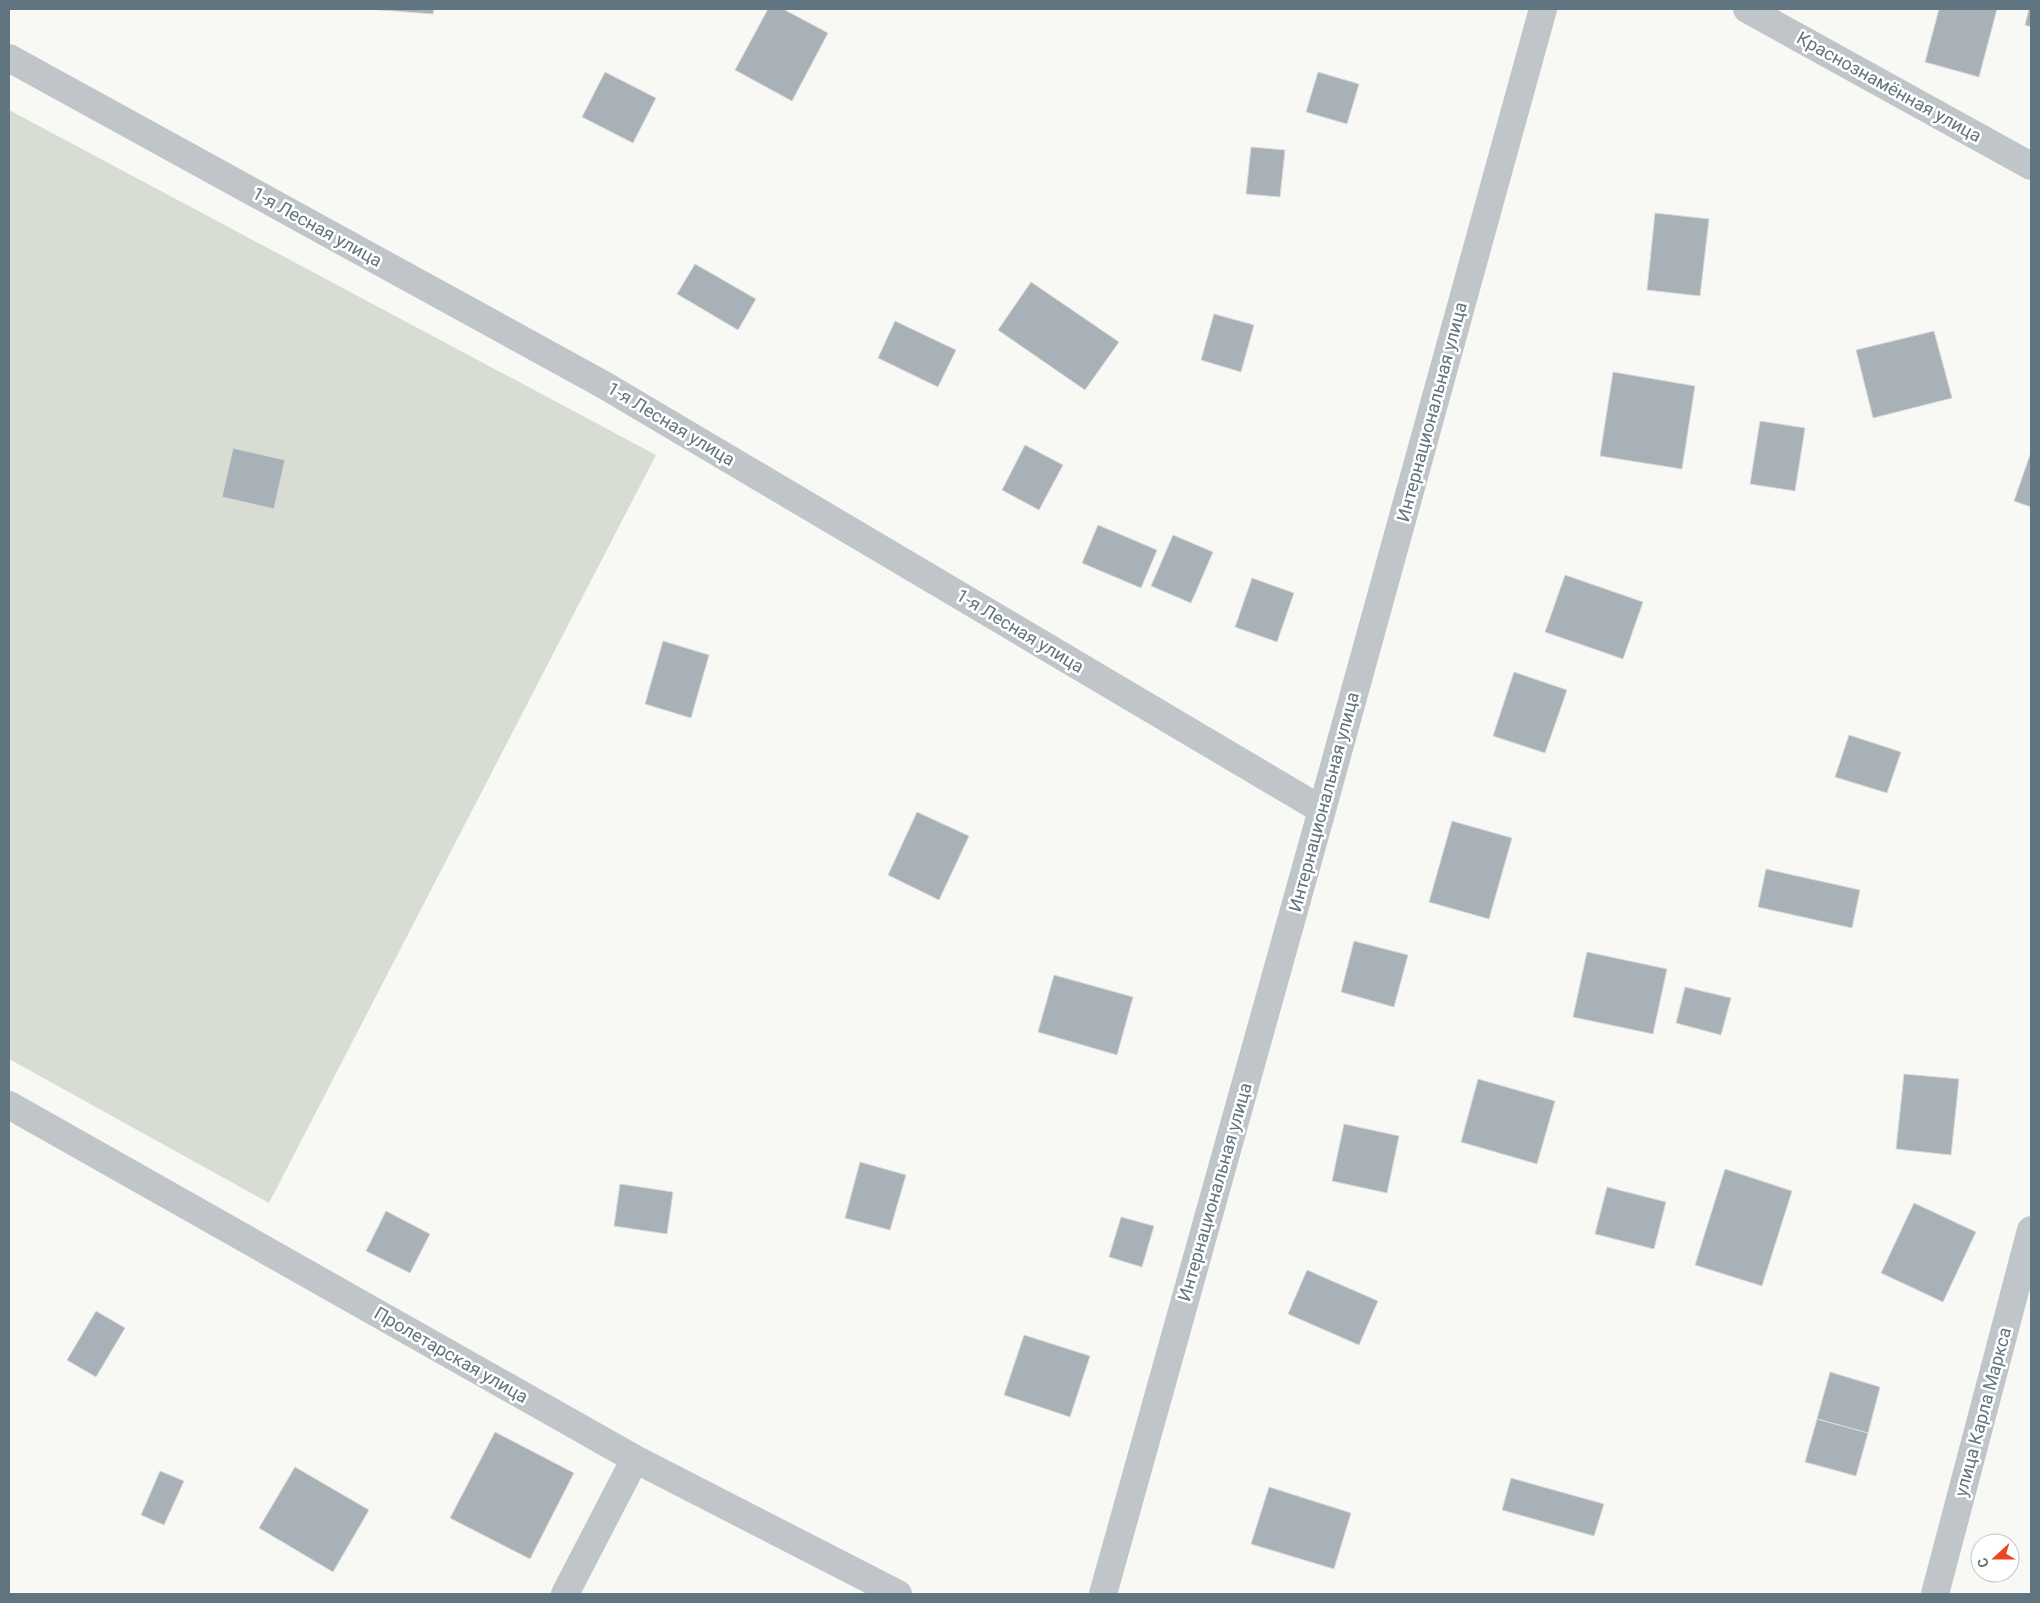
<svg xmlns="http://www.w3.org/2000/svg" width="2040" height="1603" font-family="Roboto,sans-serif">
	<rect width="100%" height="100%" fill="#f8f8f5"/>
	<!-- green -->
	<path fill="#d8ddd4" d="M9 110 656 455 269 1203 9 1059Z"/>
	<!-- building -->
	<path fill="#a7b1b7" stroke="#dad9d7" d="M368 9H434L433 14Z
		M768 9H783L828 33 792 101 735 70Z
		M1939 9H1997L1979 77 1925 62Z
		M2029 9H2031V27L2025 25Z
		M605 72 656 98 633 143 582 117Z
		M1318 72 1359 84 1347 124 1306 112Z
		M1251 147 1285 150 1280 197 1246 194Z
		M1655 213 1709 219 1700 296 1647 290Z
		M695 264 756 299 738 330 677 294Z
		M1031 282 1119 342 1085 390 998 330Z
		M1214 314 1254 325 1241 372 1201 360Z
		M895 321 956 350 938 387 878 358Z
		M1934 331 1952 398 1873 418 1856 350Z
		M1613 372 1695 386 1682 469 1600 456Z
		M1760 421 1805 428 1795 491 1750 484Z
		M1025 445 1063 465 1039 510 1002 490Z
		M233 448 285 460 274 509 222 497Z
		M2031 452V507L2014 501Z
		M1098 525 1157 550 1141 588 1082 563Z
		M1173 535 1213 552 1191 603 1151 586Z
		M1565 575 1643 602 1623 659 1545 632Z
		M1252 578 1294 593 1277 642 1235 627Z
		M663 641 709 655 691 718 645 704Z
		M1514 672 1567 690 1545 753 1493 736Z
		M1849 735 1901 752 1887 793 1835 777Z
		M917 812 969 836 939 900 888 875Z
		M1452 821 1512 838 1489 919 1429 902Z
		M1766 869 1860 890 1852 928 1758 907Z
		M1354 941 1408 955 1394 1007 1341 992Z
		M1587 952 1667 969 1653 1034 1573 1017Z
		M1054 975 1133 997 1117 1055 1038 1032Z
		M1685 987 1731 998 1721 1035 1676 1023Z
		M1904 1074 1959 1079 1951 1155 1896 1149Z
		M1478 1079 1555 1101 1537 1164 1461 1142Z
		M1344 1124 1399 1136 1387 1193 1332 1181Z
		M860 1162 906 1175 890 1230 845 1218Z
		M1725 1169 1792 1191 1762 1286 1695 1265Z
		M620 1184 673 1192 667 1234 614 1226Z
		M1607 1187 1666 1202 1654 1249 1595 1234Z
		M1914 1203 1976 1232 1943 1302 1881 1273Z
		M386 1211 430 1234 410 1273 366 1251Z
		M1121 1217 1154 1226 1142 1267 1109 1257Z
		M1307 1270 1378 1301 1359 1345 1288 1314Z
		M96 1311 125 1328 96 1377 67 1360Z
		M1024 1335 1090 1356 1070 1417 1004 1395Z
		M1830 1372 1880 1387 1868 1433 1817 1419Z
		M1817 1419 1868 1433 1856 1476 1805 1462Z
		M495 1432 574 1473 530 1559 450 1518Z
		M295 1467 369 1510 333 1572 259 1528Z
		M160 1471 184 1481 164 1525 141 1515Z
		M1511 1478 1604 1504 1594 1536 1502 1510Z
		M1269 1487 1351 1513 1334 1569 1251 1544Z"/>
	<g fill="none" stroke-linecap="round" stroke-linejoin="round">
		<!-- street -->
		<path stroke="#c0c5c9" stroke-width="28" d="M1747 9 2031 166
			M9 58 604 385 1322 810
			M9 1105 635 1459 898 1594
			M565 1594 635 1459
			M1103 1594 1322 810 1543 9
			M1935 1594 2031 1230"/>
	</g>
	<g text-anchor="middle" stroke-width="5" stroke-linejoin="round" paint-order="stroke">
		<!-- street labels -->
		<g font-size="18" fill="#617581" stroke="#fff">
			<text transform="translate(1889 87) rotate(29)" y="6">Краснознамённая улица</text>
			<text transform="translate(317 227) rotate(29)" y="6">1-я Лесная улица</text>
			<text transform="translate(1432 412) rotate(-75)" y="6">Интернациональная улица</text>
			<text transform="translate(671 424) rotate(31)" y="6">1-я Лесная улица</text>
			<text transform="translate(1020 631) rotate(31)" y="6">1-я Лесная улица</text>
			<text transform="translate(1324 802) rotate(-75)" y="6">Интернациональная улица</text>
			<text transform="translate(1215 1192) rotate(-74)" y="6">Интернациональная улица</text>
			<text transform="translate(451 1355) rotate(30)" y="6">Пролетарская улица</text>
			<text transform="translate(1983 1412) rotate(-75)" y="6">улица Карла Маркса</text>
		</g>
	</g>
	<!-- border -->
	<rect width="2040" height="1603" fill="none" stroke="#617581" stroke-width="20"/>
	<!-- north arrow -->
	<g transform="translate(1995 1558) rotate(249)"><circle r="24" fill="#ffffff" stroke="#c0c8cd"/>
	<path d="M0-4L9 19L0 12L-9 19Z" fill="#ec4621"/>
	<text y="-8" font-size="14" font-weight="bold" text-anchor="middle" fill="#617581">С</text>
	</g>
</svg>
